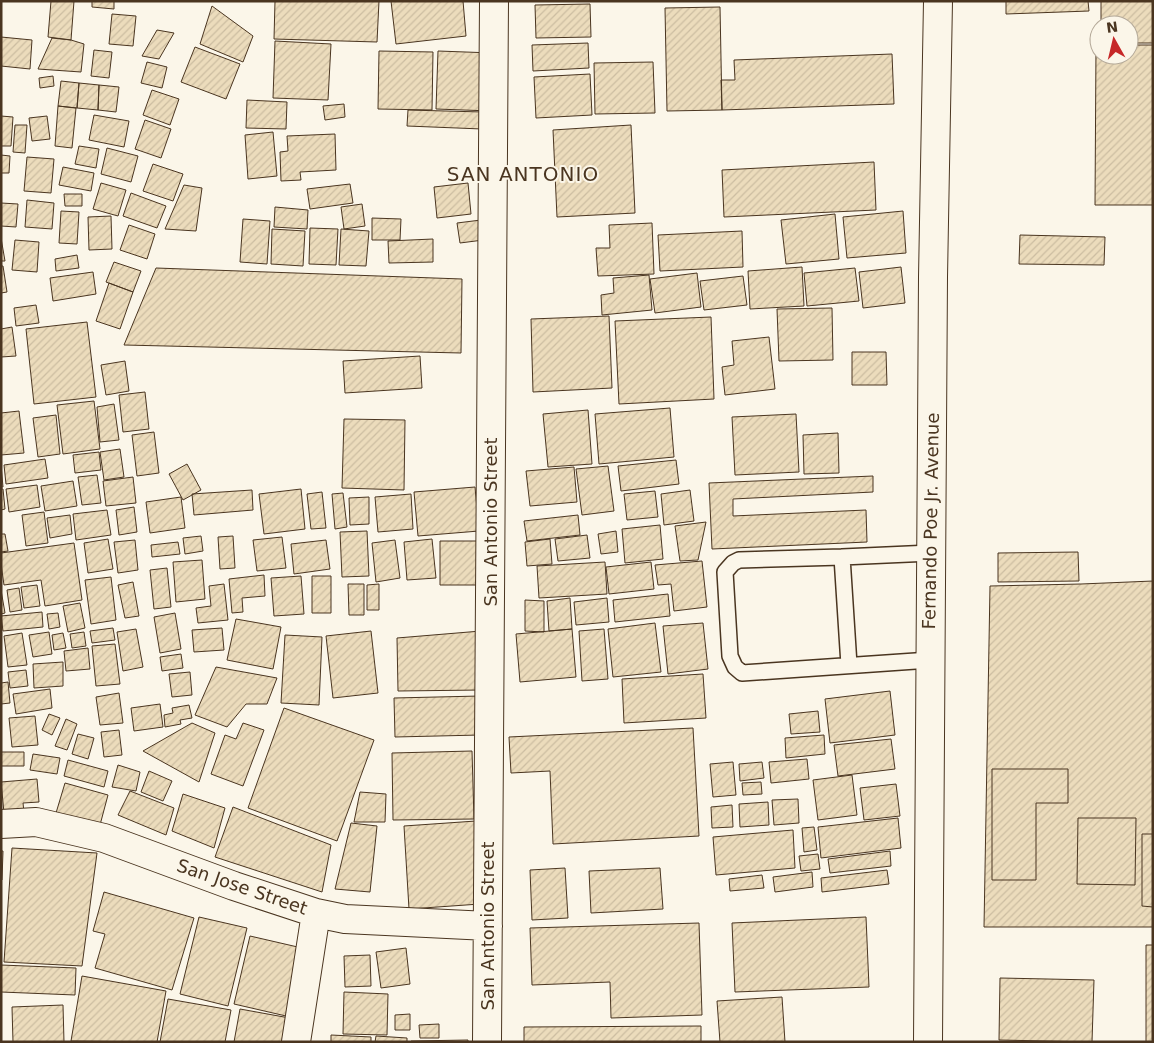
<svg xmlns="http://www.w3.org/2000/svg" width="1154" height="1043" font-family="'DejaVu Sans',sans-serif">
	<defs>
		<pattern id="building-hatch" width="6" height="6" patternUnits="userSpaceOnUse" patternTransform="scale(1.25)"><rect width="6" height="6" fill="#ecdcbc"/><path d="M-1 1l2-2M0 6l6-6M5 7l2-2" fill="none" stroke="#ccbda1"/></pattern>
	</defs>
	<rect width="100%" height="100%" fill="#fbf6e9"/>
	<!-- building -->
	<path fill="url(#building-hatch)" stroke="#4a3520" d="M51 1H74L71 40 48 37Z
		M92 1H114V9L92 7Z
		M275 1H379L377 42 274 39Z
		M391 1H463L466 36 396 44Z
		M1006 1H1088L1089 11 1006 14Z
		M1101 1H1153V43H1129V25H1101Z
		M590 4 591 37 536 38 535 5Z
		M212 6 253 36 243 62 200 44Z
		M720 7 722 110 667 111 665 8Z
		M112 14 136 16 133 46 109 44Z
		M157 30 174 33 159 59 142 56Z
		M1 37 32 40 30 69 1 66Z
		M52 38 71 40 84 44 81 72 38 69Z
		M275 41 331 44 328 100 273 98Z
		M588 43 589 68 533 71 532 45Z
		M1096 45H1099V55H1129V45H1153V205H1095Z
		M195 47 240 64 226 99 181 82Z
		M94 50 112 52 109 78 91 76Z
		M379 51 433 52 432 110 378 109Z
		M438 51 493 53 491 111 436 109Z
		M892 54 894 104 722 110 721 80H735L734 60Z
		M147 62 167 67 162 88 141 83Z
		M653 62 655 113 595 114 594 63Z
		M590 74 592 115 536 118 534 77Z
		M53 76 54 86 40 88 39 78Z
		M61 81 79 83 77 108 58 106Z
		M79 83 99 85 98 110 77 108Z
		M99 85 119 87 116 112 98 110Z
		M152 90 179 99 170 125 143 115Z
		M247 100 287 102 286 129 246 128Z
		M344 104 345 117 325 120 323 106Z
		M58 106 76 108 72 148 55 146Z
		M408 110 483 112 482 129 407 126Z
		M94 115 129 121 124 147 89 140Z
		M1 116 13 117 11 146H1Z
		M47 116 50 139 32 141 29 118Z
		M145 120 171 129 161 158 135 149Z
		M15 125H27L25 153 13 152Z
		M631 125 635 213 557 217 553 130Z
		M273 132 277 176 248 179 245 135Z
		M335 134 336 170 300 172 301 180 281 181 280 152 288 151 287 136Z
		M79 146 99 149 96 168 75 164Z
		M107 148 138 156 131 182 101 174Z
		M1 155 10 156 9 173H1Z
		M27 157 54 159 51 193 24 191Z
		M874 162 876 210 724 217 722 170Z
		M153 164 183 174 173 201 143 191Z
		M63 167 94 173 91 191 59 185Z
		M101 183 126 190 118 216 93 209Z
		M468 183 471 214 437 218 434 187Z
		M350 184 353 203 310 209 307 189Z
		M184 185 202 188 196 231 165 229Z
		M131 193 166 206 157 228 123 216Z
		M64 194H82V206H65Z
		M27 200 54 203 52 229 25 227Z
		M1 203 18 204 16 227 1 226Z
		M362 204 365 226 344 229 341 207Z
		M275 207 308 210 307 229 274 227Z
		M61 211 79 212 77 244 59 243Z
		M903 211 906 253 847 258 843 217Z
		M835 214 839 259 786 264 781 220Z
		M111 216 112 249 89 250 88 217Z
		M372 218 401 219 400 240H372Z
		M243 219 270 221 267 264 240 262Z
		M489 219 491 239 460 243 457 223Z
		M652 223 654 274 598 276 596 248H610L609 225Z
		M129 225 155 234 147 259 120 250Z
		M310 228 338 229 336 265 309 264Z
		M272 229 305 231 303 266 271 264Z
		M341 229 369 231 366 266 339 265Z
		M742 231 743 267 660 271 658 235Z
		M1020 235 1105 237 1104 265 1019 264Z
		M1 238 5 261H1Z
		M433 239V262L389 263 388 241Z
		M15 240 39 242 37 272 12 270Z
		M77 255 79 268 56 271 55 259Z
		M114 262 141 271 133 292 106 282Z
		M1 266H3L7 292 1 293Z
		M802 267 804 306 750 309 748 271Z
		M901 267 905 303 863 308 859 272Z
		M156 268 462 279 461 353 124 345Z
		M855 268 859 301 807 306 804 273Z
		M93 272 96 294 53 301 50 278Z
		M697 273 701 307 655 313 650 279Z
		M649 275 652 310 602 315 601 295 614 293 613 278Z
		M743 276 747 305 704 310 700 281Z
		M109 283 133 292 120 329 96 321Z
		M36 305 39 323 16 326 14 308Z
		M832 308 833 360 779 361 777 309Z
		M609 316 612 388 533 392 531 319Z
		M711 317 714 399 619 404 615 321Z
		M87 322 96 397 34 404 26 329Z
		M12 327 16 356 1 357V329Z
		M769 337 775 389 725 395 722 367 734 365 732 341Z
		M852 352H886L887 385H852Z
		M420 356 422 388 345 393 343 361Z
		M125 361 129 391 106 395 101 365Z
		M145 392 149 429 123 432 119 395Z
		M94 401 100 449 63 454 57 405Z
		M114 404 119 440 100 442 97 407Z
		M670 408 674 457 599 464 595 414Z
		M588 410 592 464 548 467 543 414Z
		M19 411 24 453 1 455V413Z
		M796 414 799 472 735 475 732 417Z
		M56 415 60 454 38 457 33 418Z
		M344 419 405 420 404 490 342 488Z
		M154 432 159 473 137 476 132 435Z
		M838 433 839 473 804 474 803 435Z
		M120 449 124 477 104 480 100 452Z
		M99 452 101 470 75 473 73 455Z
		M45 459 48 478 6 484 4 465Z
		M676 460 679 484 621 491 618 466Z
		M187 464 201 490 183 500 169 474Z
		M1 465 3 487H1Z
		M608 466 614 511 582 515 576 469Z
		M574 467 577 502 530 506 526 471Z
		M97 475 101 503 82 505 78 477Z
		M873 476V492L733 499V516L866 510 867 542 712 549 709 483Z
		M133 477 136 503 106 506 103 481Z
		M73 481 77 506 45 511 41 486Z
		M37 485 40 507 9 512 6 489Z
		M475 487 479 531 418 536 414 492Z
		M1 489H3L5 509 1 510Z
		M301 489 305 529 264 534 259 494Z
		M252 490 253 510 194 515 192 494Z
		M690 490 694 521 664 525 661 494Z
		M655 491 658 517 627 520 624 494Z
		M322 492 326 528 311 529 307 494Z
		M343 493 347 527 335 529 332 494Z
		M411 494 413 529 378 532 375 497Z
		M181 497 185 528 150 533 146 502Z
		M369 497V524L350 525 349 498Z
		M134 507 137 532 119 535 116 510Z
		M107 510 111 535 76 540 73 514Z
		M44 512 48 543 26 546 22 515Z
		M70 515 72 534 50 538 47 518Z
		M578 515 580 535 527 541 524 521Z
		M706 522 698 560 680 561 675 526Z
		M660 525 663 559 625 563 622 529Z
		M367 531 369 576 342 577 340 532Z
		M616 531 618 552 601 554 598 534Z
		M1 534H5L8 551 1 552Z
		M587 535 590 558 558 561 555 539Z
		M201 536 203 551 185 554 183 538Z
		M233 536 235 568 220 569 218 537Z
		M282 537 286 568 257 571 253 540Z
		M108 539 113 569 88 573 84 543Z
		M432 539 436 578 407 580 404 542Z
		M550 539 552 564 527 566 525 542Z
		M135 540 138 570 118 573 114 542Z
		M326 540 330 569 294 574 291 544Z
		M395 540 400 578 376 582 372 543Z
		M440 541H482L481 585H440Z
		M178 542 180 554 152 557 151 545Z
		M74 543 82 600 45 606 41 580 4 585 1 564V553Z
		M1078 552 1079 581 998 582V553Z
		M202 560 205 599 176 602 173 562Z
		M702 561 707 607 674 611 671 584 658 585 655 565Z
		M605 562 607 594 539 598 537 566Z
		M651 562 654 589 609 594 606 567Z
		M167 568 171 607 154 609 150 570Z
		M264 575 265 596 242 598 243 612 232 613 229 579Z
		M301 576 304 614 274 616 271 578Z
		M312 576H331V613H312Z
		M111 577 116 620 91 624 85 580Z
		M1153 581V927H984L990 586 1081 584Z
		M133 582 139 616 125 618 118 585Z
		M224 584 228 620 198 623 196 608 211 606 209 586Z
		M348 584H364V615H349Z
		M379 584V610H367V585Z
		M37 585 40 606 24 608 21 587Z
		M19 588 22 610 10 612 7 590Z
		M1 590 5 613 1 614Z
		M668 594 670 616 615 622 613 600Z
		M570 598 572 629 549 631 547 601Z
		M607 598 609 622 576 625 574 602Z
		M525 600 544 601V632L525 631Z
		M80 603 85 628 68 632 63 606Z
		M42 612 43 627 3 631 1 616Z
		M58 613 60 627 49 629 47 614Z
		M175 613 181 649 160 653 154 617Z
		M236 619 281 627 273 669 227 660Z
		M655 623 661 672 613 677 608 629Z
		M703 623 708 669 668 674 663 626Z
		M113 628 115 640 92 643 90 631Z
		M222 628 224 650 194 652 192 630Z
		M136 629 143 667 123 671 117 632Z
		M572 629 576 677 520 682 516 634Z
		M604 629 608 679 582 681 579 631Z
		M371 631 378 693 333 698 326 636Z
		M481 631V690L398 691 397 638Z
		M49 632 52 654 33 657 29 635Z
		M84 632 86 646 72 648 70 634Z
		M22 633 27 665 8 667 4 636Z
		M63 633 66 648 54 650 52 635Z
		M285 635 322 637 319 705 281 703Z
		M115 644 120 684 96 686 92 646Z
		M88 648 90 669 66 671 64 651Z
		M181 654 183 668 162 671 160 657Z
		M63 662V686L34 688 33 664Z
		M216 667 277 678 267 704H246L227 727 195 715Z
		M26 670 28 686 10 688 8 672Z
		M190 672 192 695 172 697 169 674Z
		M703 674 706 718 624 723 622 679Z
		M8 682 10 703 1 704V683Z
		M50 689 52 708 16 714 13 694Z
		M890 691 895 735 830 743 825 699Z
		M119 693 123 723 100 725 96 697Z
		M480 696V735L395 737 394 698Z
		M160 704 163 727 134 731 131 708Z
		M189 705 192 718 180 720 181 724 165 727 164 715 173 713 172 708Z
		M284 708 374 740 337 841 248 808Z
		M818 711 820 732 791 734 789 714Z
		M49 714 60 718 52 735 42 730Z
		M35 716 38 745 12 747 9 718Z
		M66 719 77 724 67 750 55 746Z
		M192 723 215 733 199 782 143 751Z
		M243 723 264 730 243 786 211 774 225 735 236 739Z
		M693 728 699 836 553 844 550 771 511 773 509 737Z
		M119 730 122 755 104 757 101 732Z
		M78 734 94 738 88 759 72 754Z
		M824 735 825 754 786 758 785 738Z
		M891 739 895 769 838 776 834 745Z
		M472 751 474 819 393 820 392 753Z
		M1 752H24V766H1Z
		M33 754 60 758 57 774 30 770Z
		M807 759 809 779 771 783 769 762Z
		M68 760 108 771 104 787 64 776Z
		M733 762 736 795 713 797 710 764Z
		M762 762 764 778 740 781 739 764Z
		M118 765 140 772 136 791 112 787Z
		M992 769H1068V803H1036V880H992Z
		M149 771 172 781 163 801 141 792Z
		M852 775 857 815 818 820 813 780Z
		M37 779 39 802 23 803 25 822 5 823 1 782Z
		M761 782 762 794 743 795 742 783Z
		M65 783 108 795 100 825 56 813Z
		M896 784 900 816 864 820 860 788Z
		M130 791 174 808 166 835 118 815Z
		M360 792 386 794 385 822H354Z
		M183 794 225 808 214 848 172 831Z
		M798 799 799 823 774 825 772 800Z
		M768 802 769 825 740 827 739 804Z
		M732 805 733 827 712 828 711 807Z
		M233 807 331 845 322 892 215 857Z
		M898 818 901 848 821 858 818 827Z
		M1078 818H1136L1135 885 1077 884Z
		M476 821 480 904 409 909 404 826Z
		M351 823 377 826 370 892 335 889Z
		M814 827 817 850 804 852 802 828Z
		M793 830 795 868 716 875 713 837Z
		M1142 834H1153V907L1142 906Z
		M12 848 97 853 82 966 4 962Z
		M1 851H3L2 880H1Z
		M890 851 891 866 830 873 828 859Z
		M818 854 820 869 801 871 799 856Z
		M565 868 568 918 532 920 530 870Z
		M660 868 663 909 591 913 589 871Z
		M887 870 889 884 822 892 821 878Z
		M812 872 813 887 775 892 773 877Z
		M762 875 764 888 730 891 729 879Z
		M104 892 194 918 172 990 95 968 105 934 93 931Z
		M199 917 247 928 228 1006 180 994Z
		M866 917 869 987 735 992 732 923Z
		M699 923 702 1015 611 1018 610 982 532 985 530 928Z
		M250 936 302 948 286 1016 234 1004Z
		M1146 945H1153V1042H1146Z
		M406 948 410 984 381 988 376 952Z
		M370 955 371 986 345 987 344 956Z
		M1 965 76 968 75 995 1 992Z
		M82 976 166 991 157 1042 71 1041Z
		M1000 978 1094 980 1092 1042 999 1040Z
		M344 992 388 994 387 1035 343 1034Z
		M782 997 785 1042H720L717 1001Z
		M168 999 231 1010 225 1042H160Z
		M63 1005 64 1042H13L12 1007Z
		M240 1009 295 1019 290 1042H234Z
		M410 1014V1030H395V1015Z
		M439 1024V1038H420L419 1025Z
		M701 1026V1042H524V1027Z
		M331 1035 371 1037V1042H331Z
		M376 1036 407 1038V1042H375Z
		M468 1040V1042H411V1041Z"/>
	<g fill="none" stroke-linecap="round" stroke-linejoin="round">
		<defs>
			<path id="lane" d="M842 557 849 665
				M930 660 742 673 735 667 730 656 725 572 733 563 739 560 842 557 931 553"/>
			<path id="street" d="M1 824 36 822 104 838 234 886 316 913 345 919 488 926
				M296 1042 316 913
				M487 1042 494 1"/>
			<path id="secondary" d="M928 1042 933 277 938 1"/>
		</defs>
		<!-- lane casing -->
		<use href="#lane" stroke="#4a3520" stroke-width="18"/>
		<!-- street casing -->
		<use href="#street" stroke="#4a3520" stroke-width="30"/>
		<!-- secondary casing -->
		<use href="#secondary" stroke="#4a3520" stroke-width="30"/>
		<!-- lane -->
		<use href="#lane" stroke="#fbf6e9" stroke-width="15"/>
		<!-- street -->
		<use href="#street" stroke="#fbf6e9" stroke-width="28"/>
		<!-- secondary -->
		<use href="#secondary" stroke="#fbf6e9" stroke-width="28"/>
	</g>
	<g text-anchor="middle" stroke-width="4" stroke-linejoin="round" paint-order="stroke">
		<!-- street labels -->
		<g font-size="18" fill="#4a3520" stroke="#fbf6e9">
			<text transform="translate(931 521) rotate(-89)" y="6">Fernando Poe Jr. Avenue</text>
			<text transform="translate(491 522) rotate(-90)" y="6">San Antonio Street</text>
			<text transform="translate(242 887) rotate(19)" y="6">San Jose Street</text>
			<text transform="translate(488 926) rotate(-90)" y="6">San Antonio Street</text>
		</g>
		<!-- quarter labels -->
		<g font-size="20" letter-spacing="1" fill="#4a3520" stroke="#fbf6e9">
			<text x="523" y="181">SAN ANTONIO</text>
		</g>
	</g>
	<!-- border -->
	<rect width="1154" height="1043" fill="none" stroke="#4a3520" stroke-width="5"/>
	<!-- north arrow -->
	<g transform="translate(1114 40) rotate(352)"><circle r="24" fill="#fbf6e9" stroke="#b4a999"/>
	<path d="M0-4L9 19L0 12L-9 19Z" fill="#c62828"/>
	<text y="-8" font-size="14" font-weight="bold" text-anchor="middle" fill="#4a3520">N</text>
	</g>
</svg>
